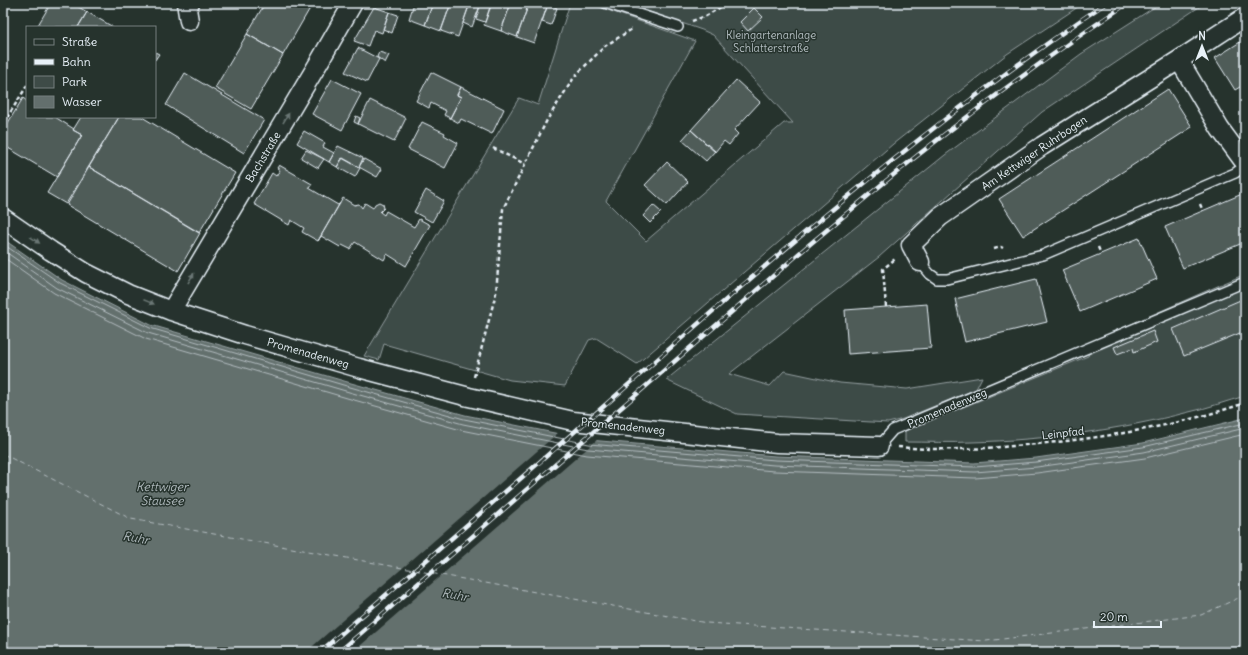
<svg xmlns="http://www.w3.org/2000/svg" width="1248" height="655" font-family="Delius,sans-serif">
	<rect width="100%" height="100%" fill="#26332d"/>
	<filter id="ink" filterUnits="userSpaceOnUse"><feTurbulence type="fractalNoise" baseFrequency=".025" numOctaves="2"/><feDisplacementMap in="SourceGraphic" scale="8" xChannelSelector="R" yChannelSelector="G"/><feConvolveMatrix kernelMatrix="1 2 1 2 8 2 1 2 1" color-interpolation-filters="sRGB"/></filter>
	<g filter="url(#ink)">
		<!-- green -->
		<path fill="#3e4b47" stroke="#939ea0" d="M570 3H588L695 41 606 201 646 241 784 123H793L713 35 702 30 635 7 638 3H1084L1007 54 893 144 637 364 596 338 589 340 565 386 510 380 384 344 379 360 364 356 519 98 538 105Z
			M1161 3H1205L1042 112 879 257 729 374 770 386 784 371 840 383 907 389 982 377 976 389 903 419 888 423 737 414 666 380 945 155 1081 54Z
			M1245 274V396C1227 401 1208 408 1189 412 1119 430 1045 440 972 442 950 443 927 442 905 442V431L1088 356 1095 340Z"/>
		<!-- water -->
		<path fill="#636f6d" stroke="#98a3a5" d="M3 239 62 280 151 325 351 383 465 415 589 440 775 456 974 463 1036 458 1143 443 1245 418V652H3Z"/>
		<!-- pier -->
		<path fill="#26332d" d="M559 432 598 439 353 652H306Z"/>
		<g fill="none" stroke-linecap="round" stroke-linejoin="round">
			<!-- shore -->
			<path stroke="#b3bdc0" stroke-width="1" d="M3 244 60 283 150 328 350 387 464 419 589 444 775 460 975 467 1036 462 1143 447 1245 423
				M3 250 57 288 148 333 349 392 463 424 588 449 774 465 975 472 1037 467 1144 452 1245 428
				M3 257 54 293 146 339 347 398 461 430 587 455 774 471 975 478 1037 473 1145 458 1245 434"/>
			<!-- ferry -->
			<path stroke="#b3bdc0" stroke-width="1" stroke-dasharray="5 4" stroke-linecap="butt" d="M3 454 131 519 707 623 986 641 1201 615 1245 595"/>
		</g>
		<!-- building -->
		<path fill="#505c59" stroke="#e8f1f8" d="M51 3H72L87 12 78 27H41L38 25Z
			M265 3H313L283 55 247 34Z
			M414 3H433L425 25 409 19Z
			M433 3H451L441 31 425 25Z
			M451 3H470L458 37 441 31Z
			M470 3H481L472 27 463 23Z
			M481 3 491 4 485 22 476 19Z
			M492 3H511L501 31 484 25Z
			M511 3H529L517 37 501 31Z
			M529 3H544L548 4 534 43 517 37Z
			M795 3H804L800 7Z
			M548 4 557 8 551 25 542 22Z
			M374 7 389 12 382 33 374 30 368 46 354 41Z
			M754 8 763 17 748 31 740 22Z
			M87 12 113 27H78Z
			M389 12 398 15 392 33 383 29Z
			M247 34 283 55 251 109 215 88Z
			M1245 39V84L1235 90 1215 58Z
			M358 48 379 59 367 82 345 72Z
			M155 52 159 54 155 60Z
			M379 52 389 55 385 63 377 57Z
			M3 72 8 75 3 83Z
			M431 72 461 87 457 95 461 97 450 118 444 115 446 111 431 103 429 108 416 101Z
			M185 73 264 120 244 153 166 105Z
			M332 79 361 94 342 130 312 114Z
			M736 80 760 102 734 130 738 134 729 145 724 141 715 152 691 130Z
			M461 87 504 109 492 134 461 119 459 123 450 118 461 97 457 95Z
			M1168 89 1192 127 1023 236 999 199Z
			M23 98 27 101V117H55L74 129 73 130 82 135 57 177 3 145V131Z
			M370 100 406 118 394 142 358 124Z
			M356 116 360 118 358 124 354 122Z
			M81 117H119L66 204 47 193 82 135 73 130Z
			M119 117H142L235 173 199 233 89 167Z
			M422 122 445 133 444 135 458 143 445 168 408 149Z
			M691 130 715 151 706 161 682 140Z
			M304 131 325 143 323 147 334 153 329 162 297 143Z
			M338 146 363 158 359 167 343 158 337 167 329 162Z
			M306 150 324 159 318 168 301 158Z
			M342 158 360 168 355 177 337 167Z
			M364 159 382 169 377 177 359 167Z
			M667 162 688 182 667 205 645 185Z
			M279 165 312 184 309 188 338 205 340 203 318 241 302 232 304 228 291 220 289 225 254 204 272 173 276 176 280 170 277 168Z
			M89 167 200 233 178 271 67 205Z
			M426 190 444 201 432 222 414 212Z
			M1242 194 1245 202V242L1183 268 1165 227Z
			M343 198 354 205 359 204 362 208 365 203 373 208 375 204 379 202 383 204 384 208 380 212 384 215 386 211 414 227 419 219 430 225 406 266 387 254 384 260 355 242 350 249 342 245 340 247 321 236 318 241Z
			M653 205 661 212 650 223 643 216Z
			M1139 238 1157 279 1080 312 1062 270Z
			M1036 279 1047 322 965 342 955 299Z
			M1245 298V331L1184 356 1173 329Z
			M927 304 931 348 848 354 845 310Z
			M1153 331 1157 342 1134 352 1133 348 1117 354 1114 347Z"/>
		<g fill="none" stroke-linecap="round" stroke-linejoin="round">
			<defs>
				<path id="service" d="M605 3 678 27
					M920 262 930 274 937 279H947L1043 255 1235 173 1245 166
					M879 446 893 430 1245 282"/>
				<path id="minor" d="M189 21 187 9 190 3
					M1179 60 1220 129 1245 163
					M3 218 51 251 86 273 128 294 171 311 245 335 359 368 469 397 573 421 777 443 879 446
					M920 262 911 245 940 217 1042 146 1179 60 1245 17
					M171 311 318 64 353 3"/>
			</defs>
			<!-- service casing -->
			<use href="#service" stroke="#e8f1f8" stroke-width="12"/>
			<!-- minor casing -->
			<use href="#minor" stroke="#e8f1f8" stroke-width="21"/>
			<!-- path -->
			<path stroke="#e8f1f8" stroke-width="2.5" stroke-dasharray="4 3" stroke-linecap="butt" d="M692 21 706 16 727 3
				M27 85 25 89 27 90
				M3 124 25 89
				M493 148 525 164
				M1200 204 1203 211
				M1098 247 1101 254
				M994 249 1001 247 1003 248
				M886 307 883 269 895 259
				M474 377 496 293 503 209 547 120 575 76 605 46 632 29
				M898 447C941 451 983 449 1025 445 1099 439 1175 427 1245 403"/>
			<!-- service -->
			<use href="#service" stroke="#26332d" stroke-width="9"/>
			<!-- minor -->
			<use href="#minor" stroke="#26332d" stroke-width="18"/>
			<defs>
				<path id="rail" d="M320 652C417 568 514 485 611 400 770 260 930 121 1106 3
					M339 652 810 244C849 212 887 179 927 148 992 97 1059 49 1128 3"/>
			</defs>
			<!-- rail casing -->
			<use href="#rail" stroke="#e8f1f8" stroke-width="4.5"/>
			<!-- rail -->
			<use href="#rail" stroke="#26332d" stroke-width="3" stroke-dasharray="9" stroke-linecap="butt"/>
		</g>
		<!-- one-way arrows -->
		<defs><path id="oneway-solid" d="M-6-.8H1V-3.2L6.5 0L1 3.2V.8H-6Z"/></defs>
		<g fill="#6a7674">
			<use href="#oneway-solid" transform="translate(286 118) rotate(-59)"/>
			<use href="#oneway-solid" transform="translate(35 240) rotate(34)"/>
			<use href="#oneway-solid" transform="translate(191 278) rotate(-59)"/>
			<use href="#oneway-solid" transform="translate(149 302) rotate(22)"/>
		</g>
	</g>
	<g text-anchor="middle" stroke-width="3" stroke-linejoin="round" paint-order="stroke">
		<!-- park labels -->
		<g font-size="11" fill="#b5bfc3" stroke="#26332d">
			<text x="771" y="39">Kleingartenanlage<tspan x="771" dy="13">Schlatterstraße</tspan></text>
		</g>
		<!-- street labels -->
		<g font-size="11" fill="#e8f1f8" stroke="#26332d">
			<text transform="translate(1034 153) rotate(-34)" y="4">Am Kettwiger Ruhrbogen</text>
			<text transform="translate(263 157) rotate(-59)" y="4">Bachstraße</text>
			<text transform="translate(308 353) rotate(16)" y="4">Promenadenweg</text>
			<text transform="translate(947 408) rotate(-23)" y="4">Promenadenweg</text>
			<text transform="translate(623 426) rotate(6)" y="4">Promenadenweg</text>
			<text transform="translate(1063 433) rotate(-7)" y="4">Leinpfad</text>
		</g>
		<!-- water labels -->
		<g font-size="12" font-style="italic" fill="#b3bdc0" stroke="#26332d">
			<text x="162" y="491">Kettwiger<tspan x="162" dy="14">Stausee</tspan></text>
			<text transform="translate(136 538) rotate(10)" y="4">Ruhr</text>
			<text transform="translate(455 595) rotate(10)" y="4">Ruhr</text>
		</g>
	</g>
	<!-- margin -->
	<rect width="1248" height="655" fill="none" stroke="#26332d" stroke-width="16"/>
	<rect x="8" y="8" width="1232" height="639" fill="none" stroke="#e8f1f8" stroke-width="1.5" filter="url(#ink)"/>
	<!-- legend -->
	<rect x="26" y="26" width="130" height="92" fill="#26332d" stroke="#747f7e"/>
	<rect x="34" y="39" width="20" height="6" fill="#26332d" stroke="#747f7e"/>
	<text x="62" y="46" font-size="12" fill="#e8f1f8">Straße</text>
	<rect x="34" y="59" width="20" height="6" fill="#e8f1f8" stroke="#747f7e"/>
	<text x="62" y="66" font-size="12" fill="#e8f1f8">Bahn</text>
	<rect x="34" y="76" width="20" height="12" fill="#3e4b47" stroke="#747f7e"/>
	<text x="62" y="86" font-size="12" fill="#e8f1f8">Park</text>
	<rect x="34" y="96" width="20" height="12" fill="#636f6d" stroke="#747f7e"/>
	<text x="62" y="106" font-size="12" fill="#e8f1f8">Wasser</text>
	<!-- north arrow -->
	<g transform="translate(1202 46)" stroke="#26332d" stroke-width="3" paint-order="stroke">
	<path d="M0-3L7 15L0 10L-7 15Z" fill="#e8f1f8"/>
	<text y="-6" font-size="11" font-weight="bold" text-anchor="middle" fill="#e8f1f8">N</text>
	</g>
	<!-- scale -->
	<path d="M1094 621v6h67v-6" fill="none" stroke="#e8f1f8" stroke-width="2"/>
	<text x="1100" y="621" font-size="12" fill="#e8f1f8" stroke="#26332d" stroke-width="3" paint-order="stroke">20 m</text>
</svg>
